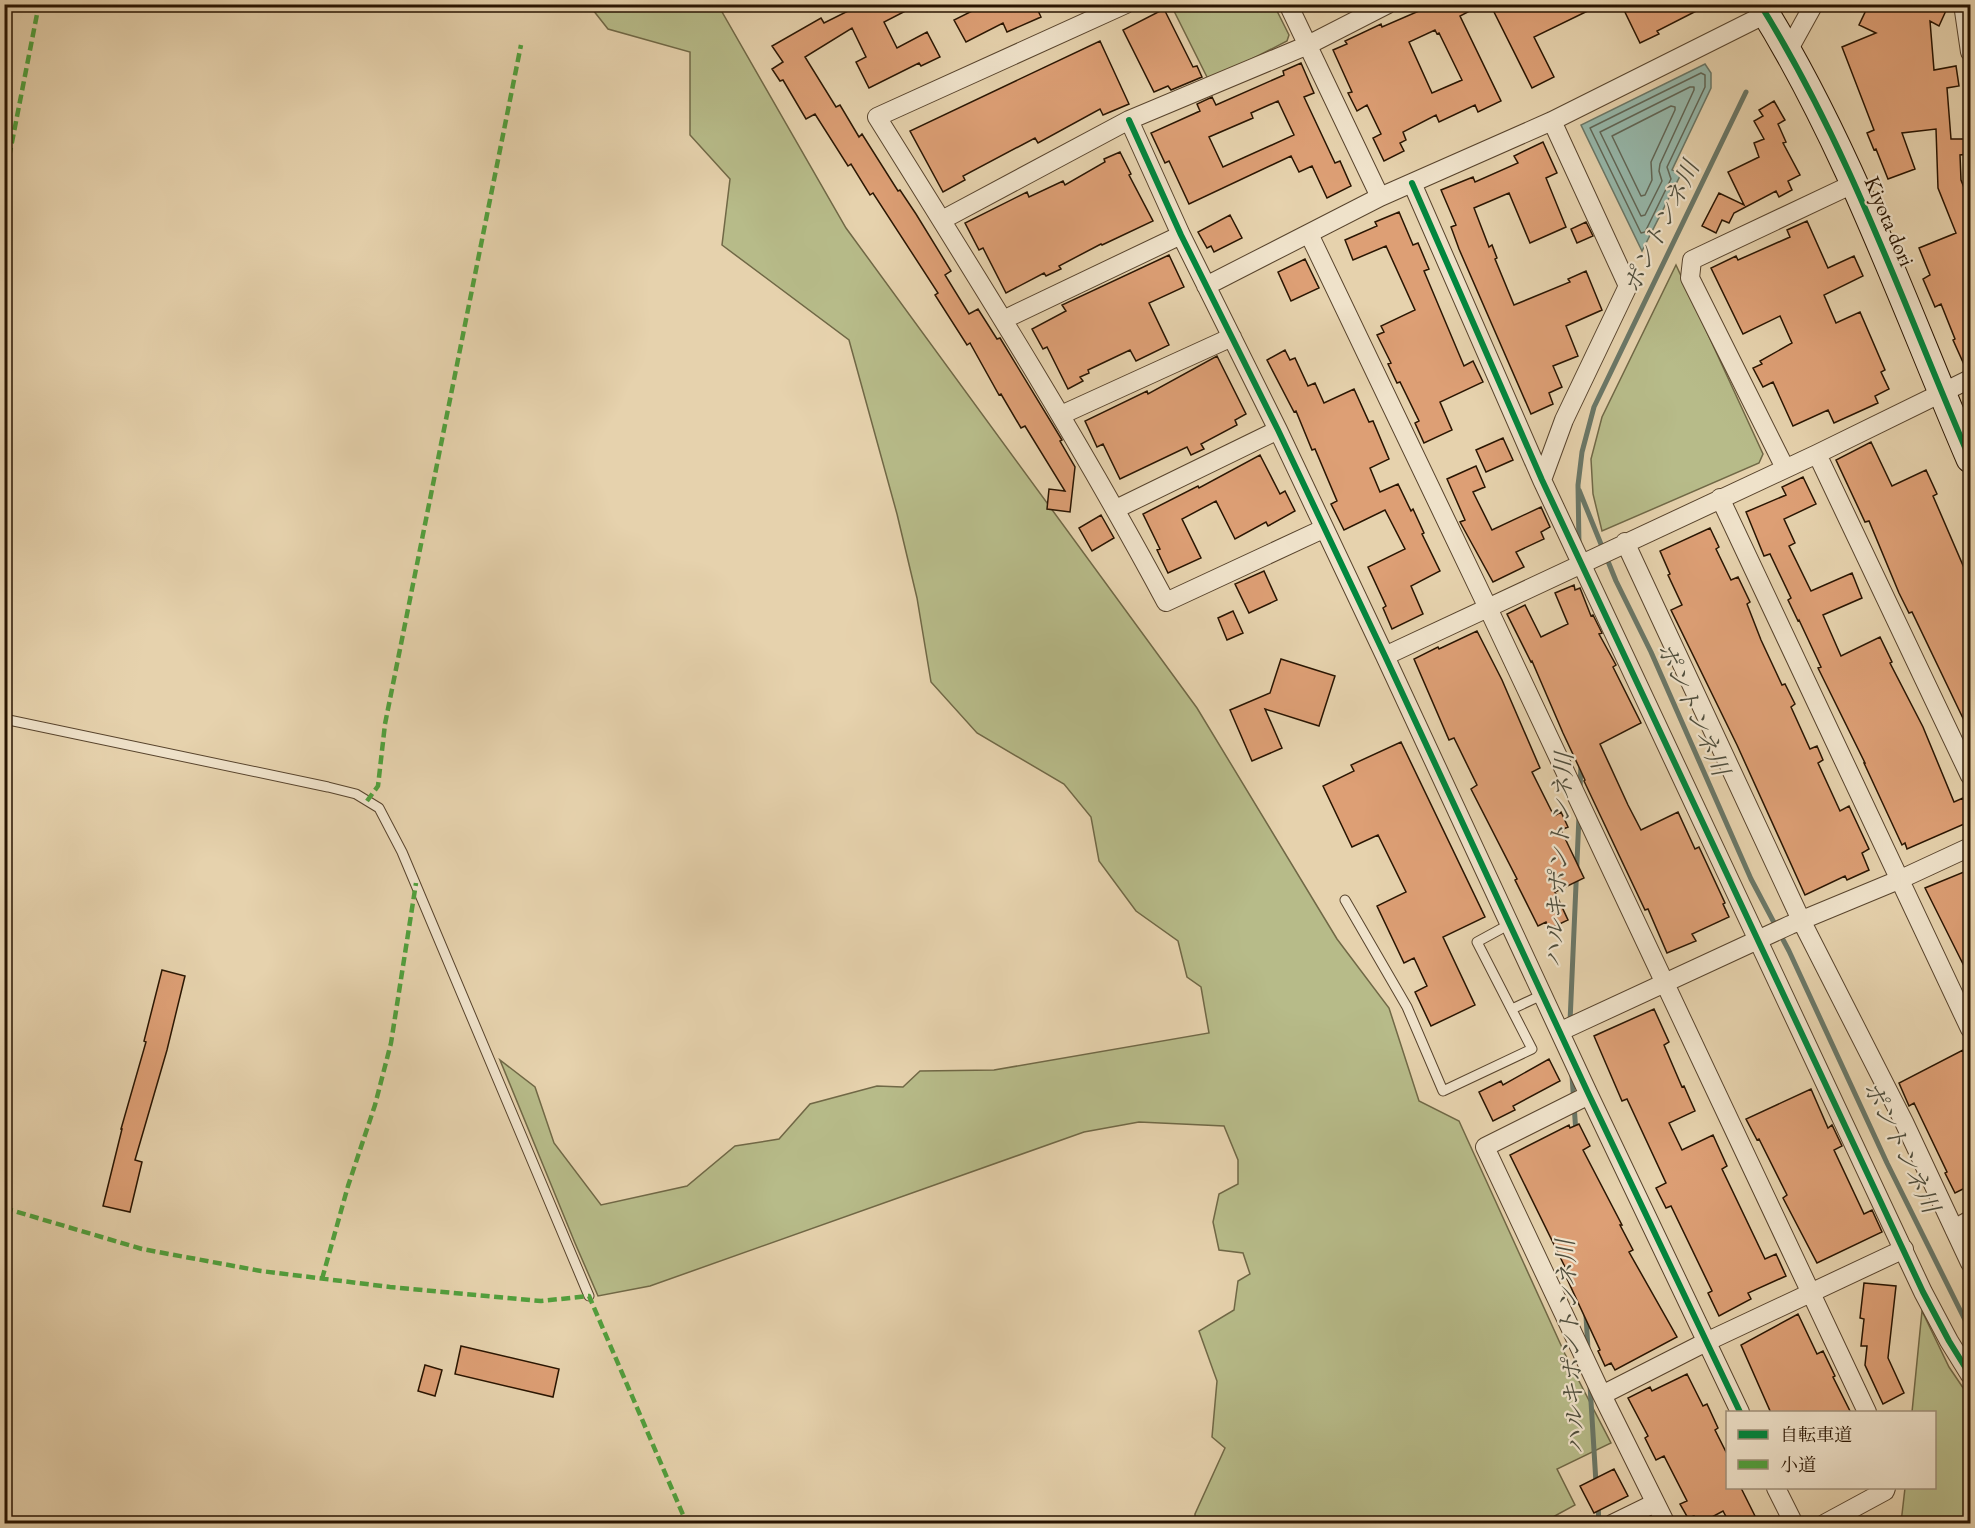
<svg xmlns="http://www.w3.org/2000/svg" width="1975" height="1528" font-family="'EB Garamond','Noto Serif JP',serif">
	<rect width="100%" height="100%" fill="#e6d2ad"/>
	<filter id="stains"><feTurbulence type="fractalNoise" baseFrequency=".00333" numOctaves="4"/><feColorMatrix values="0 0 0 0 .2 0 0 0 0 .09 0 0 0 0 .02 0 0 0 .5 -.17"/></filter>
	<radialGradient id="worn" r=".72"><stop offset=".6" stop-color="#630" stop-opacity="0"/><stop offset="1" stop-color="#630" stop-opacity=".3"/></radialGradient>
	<!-- green -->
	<path fill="#b7bb89" stroke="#706846" stroke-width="1.5" d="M589 5H718L846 228 1197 708 1337 939 1389 1008 1419 1101 1459 1121 1565 1354 1611 1443 1557 1469 1575 1505 1542 1523H1195V1514L1225 1448 1212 1437 1217 1381 1199 1331 1234 1310 1238 1281 1250 1274 1243 1253 1219 1250 1213 1222 1219 1194 1238 1184V1160L1224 1126 1139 1122 1084 1132 650 1286 598 1296 575 1243 500 1060 535 1087 554 1143 601 1205 687 1186 735 1146 779 1139 810 1104 877 1086 903 1087 920 1071 994 1070 1209 1033 1201 987 1187 977 1178 941 1136 911 1099 861 1091 817 1064 784 977 733 931 682 917 598 897 514 849 340 722 245 730 179 690 135V52L608 29Z
		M1171 5H1274L1289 35 1287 41 1209 81Z
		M1676 265 1763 454 1759 463 1602 531 1593 494 1591 459 1602 417Z
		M1922 1311 1949 1367 1970 1398V1523H1901L1905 1488H1934V1412H1912Z"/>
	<!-- water -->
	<path fill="#96b8ab" stroke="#6a7767" stroke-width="1.5" d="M1705 64 1711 73V88L1672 170 1681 174 1642 251 1581 125Z"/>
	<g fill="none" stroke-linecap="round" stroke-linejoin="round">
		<!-- shore -->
		<path stroke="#606656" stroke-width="1.5" d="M1701 73 1705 75V87L1667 167 1671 179 1645 232 1641 233 1590 128Z
			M1690 87H1694V90L1660 164 1659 171 1662 181 1645 215 1641 216 1600 132Z
			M1671 106 1675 107V110L1651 162 1652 180 1645 195 1641 196 1612 136Z"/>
		<!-- stream -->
		<path stroke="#6a7767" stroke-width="5" d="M1579 490 1616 581 1651 652 1751 879 1789 951 1887 1163 1970 1330
			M1579 545 1578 485 1582 452 1594 407 1746 92
			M1580 788 1581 765
			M1570 1022 1579 816
			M1572 1076 1576 1133
			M1586 1316 1588 1349
			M1590 1385 1596 1483
			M1598 1504 1599 1524"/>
	</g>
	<!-- building -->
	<path fill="#dd9f75" stroke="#291502" stroke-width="1.5" fill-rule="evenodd" d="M862 4H919L884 22 897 48 927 32 940 57 921 66 919 63 869 88 856 62 866 57 852 28 805 57 836 107 840 105 859 137 862 134 898 191 900 190 916 214 951 271 945 275 969 314 978 309 997 339 1000 338 1062 440 1060 441 1075 467 1070 512 1047 509 1049 489 1065 491 1025 426 1021 428 1001 394 999 395 970 343 967 345 935 295 938 293 873 193 870 195 851 164 848 166 815 114 806 119 783 80 780 81 772 69 783 62 772 46 821 18 824 23Z
		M999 4H1035L1041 17 1007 32 1003 23 966 42 954 20 984 5 986 10Z
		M1435 4H1483L1460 16 1501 101 1478 112 1475 105 1439 122 1436 115 1403 132 1406 140 1400 143 1404 151 1384 161 1373 138 1381 134 1367 105 1357 111 1348 93 1352 92 1333 50 1347 44 1345 41 1381 24 1382 27ZM1435 30 1437 34 1439 33 1462 80 1432 93 1409 42Z
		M1490 4H1602L1534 37 1554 77 1532 88Z
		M1621 4H1710L1657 31 1659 34 1640 43Z
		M1869 4H1949L1939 26 1930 21 1934 70 1956 66 1959 86 1947 88 1951 139H1967L1968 154 1960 155 1961 180 1971 205V368L1966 369 1953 340 1955 339 1941 304 1935 307 1923 279 1930 275 1919 248 1956 233 1938 188 1936 129 1902 133 1915 169 1888 179 1876 149 1874 150 1867 133 1874 130 1842 47 1876 33 1859 25Z
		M1164 9 1193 67 1197 66 1202 77 1171 90 1168 86 1154 92 1123 30Z
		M1100 41 1129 104 1103 115 1100 109 1038 143 1035 138 963 176 965 180 943 192 910 131Z
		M1301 63 1314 93 1304 97 1335 163 1340 161 1351 186 1327 198 1312 166 1299 172 1291 156 1189 204 1169 161 1165 163 1151 133 1200 111 1197 104 1212 97 1216 105 1284 75 1283 71ZM1278 101 1294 135 1223 167 1209 137 1253 118 1251 113Z
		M1774 101 1785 120 1778 124 1786 142 1783 143 1800 175 1788 181 1792 190 1779 197 1776 191 1734 213 1729 223 1722 220 1716 233 1702 226 1719 193 1744 205 1728 172 1759 157 1754 143 1764 139 1754 121 1763 116 1759 110Z
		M1543 142 1557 173 1546 178 1566 227 1530 243 1509 193 1474 208 1489 247 1492 245 1497 258 1495 259 1514 305 1570 282 1568 279 1586 271 1602 310 1566 326 1578 356 1553 366 1562 387 1549 393 1553 404 1531 414 1459 249 1451 227 1456 225 1441 190 1473 177 1475 182 1518 163 1514 156Z
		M1120 152 1131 174 1129 175 1153 221 1102 245 1101 244 1059 266 1061 269 1046 276 1044 273 1006 293 983 248 979 250 965 223 1027 192 1029 197 1063 181 1065 185 1105 162 1104 159Z
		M1399 212 1413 245 1418 243 1429 269 1424 271 1464 366 1473 361 1483 382 1440 402 1452 430 1424 443 1415 423 1419 421 1400 382 1397 383 1388 364 1391 363 1377 335 1384 332 1381 326 1415 310 1386 246 1353 260 1345 240 1377 226 1375 222Z
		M1230 215 1242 238 1214 252 1211 246 1207 248 1198 232Z
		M1807 221 1828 268 1854 256 1863 276 1824 295 1836 323 1860 312 1885 370 1881 372 1889 389 1875 396 1878 403 1834 423 1828 410 1793 426 1773 382 1763 387 1753 368 1762 364 1760 361 1792 343 1780 316 1743 334 1711 268 1736 256 1738 260 1790 237 1787 230Z
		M1586 222 1593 236 1577 243 1571 229Z
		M1169 255 1184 287 1149 303 1169 345 1136 361 1130 350 1088 370 1089 373 1080 377 1083 381 1068 389 1047 347 1043 349 1032 329 1066 311 1062 305Z
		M1305 259 1319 288 1291 301 1278 272Z
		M1285 350 1290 360 1295 358 1308 386 1315 383 1324 403 1354 389 1369 422 1373 421 1389 459 1370 468 1380 492 1398 484 1411 511 1413 509 1424 533 1422 534 1440 571 1411 586 1423 614 1392 629 1383 608 1386 606 1368 567 1405 549 1385 510 1344 530 1331 504 1337 501 1315 449 1312 450 1296 411 1294 412 1267 360Z
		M1217 356 1246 414 1235 420 1237 425 1201 444 1204 449 1191 455 1187 447 1120 479 1103 444 1097 447 1085 421 1147 391 1148 394Z
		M1503 438 1513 460 1486 472 1476 450Z
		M1871 442 1892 486 1926 470 1937 494 1933 496 1971 584V735L1912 612 1909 613 1899 593 1869 521 1865 522 1836 460Z
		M1260 455 1280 494 1285 491 1295 511 1268 526 1266 522 1235 539 1216 501 1182 519 1201 558 1168 573 1157 550 1160 549 1143 514 1198 486 1199 488Z
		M1476 466 1485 487 1473 492 1492 530 1541 507 1550 527 1541 532 1544 539 1516 552 1524 567 1493 582 1460 522 1465 520 1447 479Z
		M1803 477 1816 504 1784 519 1795 543 1789 546 1811 591 1852 573 1862 598 1823 615 1841 656 1880 637 1892 662 1890 663 1923 727 1954 802 1963 798 1971 815V821L1907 849 1905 843 1902 845 1864 763H1865L1818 668 1821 667 1799 620 1798 621 1788 600 1791 598 1770 554 1764 556 1746 512 1786 495 1782 487Z
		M1101 515 1114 538 1092 551 1079 528Z
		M1710 528 1719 547 1716 549 1731 580 1738 577 1750 602 1747 604 1761 640 1782 685 1785 684 1795 704 1791 707 1810 749 1817 746 1823 760 1818 763 1840 811 1849 806 1869 849 1862 853 1869 870 1847 880 1845 876 1805 895 1737 745 1671 610 1682 605 1668 575 1670 574 1660 551Z
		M1264 571 1277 600 1249 613 1235 584Z
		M1574 585 1575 590 1580 588 1591 616 1593 615 1602 633 1599 634 1616 665 1613 667 1641 723 1600 744 1628 805 1641 830 1678 812 1695 849 1699 847 1725 903 1723 904 1729 917 1692 934 1696 941 1667 953 1648 909 1645 910 1584 781 1585 780 1563 733 1532 661 1531 662 1507 614 1525 605 1541 637 1568 624 1555 593Z
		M1233 611 1243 633 1227 640 1218 618Z
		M1477 631 1502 680 1540 768 1532 772 1554 816 1561 812 1568 827 1561 830 1584 878 1555 892 1568 920 1549 929 1546 922 1538 926 1515 880 1517 879 1471 789 1477 785 1454 738 1449 740 1414 659 1438 647 1439 649Z
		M1281 659 1335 676 1319 726 1265 709 1282 748 1252 761 1230 710 1270 693Z
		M1401 742 1485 917 1443 937 1475 1005 1431 1026 1415 992 1427 986 1414 958 1404 963 1377 906 1406 892 1378 835 1352 847 1323 786 1354 771 1351 765Z
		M1971 869V980L1925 888Z
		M162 970 185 976 167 1050 135 1160 142 1162 130 1212 103 1206 122 1129H121L146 1042 144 1041Z
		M1654 1009 1669 1042 1664 1045 1682 1087 1684 1086 1695 1111 1669 1123 1682 1150 1713 1135 1727 1166 1722 1169 1765 1259 1776 1254 1786 1276 1748 1293 1751 1299 1719 1316 1708 1293 1712 1291 1671 1206 1666 1208 1656 1188 1666 1183 1627 1099 1622 1101 1594 1036Z
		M1963 1050 1971 1066V1185L1955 1193 1945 1173 1947 1172 1914 1103 1909 1106 1899 1083Z
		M1549 1059 1560 1081 1513 1106 1515 1110 1493 1121 1479 1092 1501 1081 1503 1085Z
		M1811 1089 1828 1128 1832 1125 1842 1146 1834 1150 1864 1214 1872 1210 1882 1232 1817 1263 1783 1198 1787 1195 1759 1139 1757 1140 1746 1119Z
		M1579 1124 1590 1146 1583 1150 1622 1225H1620L1633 1250 1629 1252 1677 1337 1615 1370 1611 1363 1605 1366 1598 1351 1600 1350 1562 1268 1565 1267 1510 1155 1569 1125 1570 1128Z
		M1864 1283 1896 1286 1888 1358 1904 1393 1883 1404 1865 1365 1867 1346H1861L1864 1319 1860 1318Z
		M1798 1314 1817 1354 1823 1351 1835 1376 1833 1377 1851 1413H1771L1741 1345Z
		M461 1346 559 1369 553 1397 455 1374Z
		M425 1365 442 1370 435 1396 418 1391Z
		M1687 1374 1703 1406 1707 1404 1718 1428 1715 1430 1728 1456V1488H1741L1759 1524H1730L1723 1511 1699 1524 1694 1516 1688 1518 1680 1504 1687 1501 1664 1456 1656 1460 1645 1438 1648 1436 1628 1398 1650 1387 1652 1391Z
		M1614 1469 1628 1496 1594 1513 1580 1486Z"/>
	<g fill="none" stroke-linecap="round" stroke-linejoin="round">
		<defs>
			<path id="lane" d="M4 719 328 787 356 794 379 808 402 852 589 1296
				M1345 900 1407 1007 1443 1091 1532 1049 1477 942 1510 924
				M1512 1009 1544 994"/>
			<path id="street" d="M1126 4 877 117C977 277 1077 436 1166 602L1323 529
				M1288 4 1380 197
				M1963 4 1970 52
				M1788 51 1814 4
				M1129 120 1181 235 1278 430 1385 656 1589 1095 1740 1412
				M1412 183 1542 480 1923 1292 1949 1341 1970 1375
				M942 220 1129 120 1308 45 1388 4
				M1309 234 1488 608 1867 1412
				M1206 286 1380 197 1552 121 1766 14
				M1003 320 1181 235
				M1061 415 1232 337
				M1817 454 1970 776
				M1785 468 1690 278 1692 260 1855 183
				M1542 480 1564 420 1628 286 1552 121
				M1720 498 1970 1029
				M1116 509 1278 430
				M1625 542 1801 920 1904 1122 1970 1263
				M1385 656 1817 454 1970 379
				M1561 1031 1790 925 1901 879 1970 847
				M1589 1095 1485 1147 1602 1395 1666 1524
				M1954 1229 1970 1220
				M1602 1395 1706 1342 1904 1249
				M1776 1488 1794 1524
				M1612 1524 1655 1503
				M1824 1524 1885 1491 1886 1488"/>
			<path id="secondary" d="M1760 4C1849 147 1904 306 1970 459"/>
		</defs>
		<!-- lane casing -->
		<use href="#lane" stroke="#58442d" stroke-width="11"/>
		<!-- street casing -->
		<use href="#street" stroke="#58442d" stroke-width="20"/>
		<!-- secondary casing -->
		<use href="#secondary" stroke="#291502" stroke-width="29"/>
		<!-- lane -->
		<use href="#lane" stroke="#efe2ca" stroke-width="9"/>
		<!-- street -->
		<use href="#street" stroke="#efe2ca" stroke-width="18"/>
		<!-- secondary -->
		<use href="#secondary" stroke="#efe2ca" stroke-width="27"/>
		<!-- quiet -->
		<path stroke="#51a03d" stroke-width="4.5" stroke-dasharray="9 4.5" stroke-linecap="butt" d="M4 183 39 4
			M367 801 378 786 385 724 521 45
			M4 1208 142 1249 261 1271 390 1287 541 1301 589 1296 687 1524
			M322 1279 348 1186 375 1105 391 1043 416 883"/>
		<defs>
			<path id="cycleway" d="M1760 4C1849 147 1904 306 1970 459
				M1129 120 1181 235 1278 430 1385 656 1589 1095 1740 1412
				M1412 183 1542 480 1923 1292 1949 1341 1970 1375"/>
		</defs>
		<!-- cycleway casing -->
		<use href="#cycleway" stroke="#efe2ca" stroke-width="10"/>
		<!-- cycleway -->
		<use href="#cycleway" stroke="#00873e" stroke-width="6"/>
	</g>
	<g text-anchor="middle" stroke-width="4.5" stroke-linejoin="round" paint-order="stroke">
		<!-- street labels -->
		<g font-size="22" fill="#291502" stroke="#efe2ca">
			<text transform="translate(1890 221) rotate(67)" y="8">Kiyota dori</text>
		</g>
		<!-- water labels -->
		<g font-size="24" font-style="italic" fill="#4f4e3d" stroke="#efe2ca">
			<text transform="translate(1661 227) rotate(-64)" y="8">ポントンネ川</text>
			<text transform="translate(1693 709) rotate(66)" y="8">ポントンネ川</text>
			<text transform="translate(1559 860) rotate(-87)" y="8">ハルキポントンネ川</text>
			<text transform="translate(1901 1147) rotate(64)" y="8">ポントンネ川</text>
			<text transform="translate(1571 1347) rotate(-93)" y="8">ハルキポントンネ川</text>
		</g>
	</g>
	<!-- margin -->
	<rect width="1975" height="1528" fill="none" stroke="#e6d2ad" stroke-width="24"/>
	<rect x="6" y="6" width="1963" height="1516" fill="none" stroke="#291502" stroke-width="3"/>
	<rect x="12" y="12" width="1951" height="1504" fill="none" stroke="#291502" stroke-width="1.5"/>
	<!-- legend -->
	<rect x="1726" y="1411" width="210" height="78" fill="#efe2ca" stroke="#a0907a" stroke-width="1.5"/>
	<rect x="1738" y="1430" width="30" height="9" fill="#00873e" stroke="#a0907a" stroke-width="1.5"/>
	<text x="1780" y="1441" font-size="18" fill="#291502">自転車道</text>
	<rect x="1738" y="1460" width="30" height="9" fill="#51a03d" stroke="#a0907a" stroke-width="1.5"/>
	<text x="1780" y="1471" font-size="18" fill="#291502">小道</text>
	<rect width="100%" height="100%" filter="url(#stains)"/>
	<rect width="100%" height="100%" fill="url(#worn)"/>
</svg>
